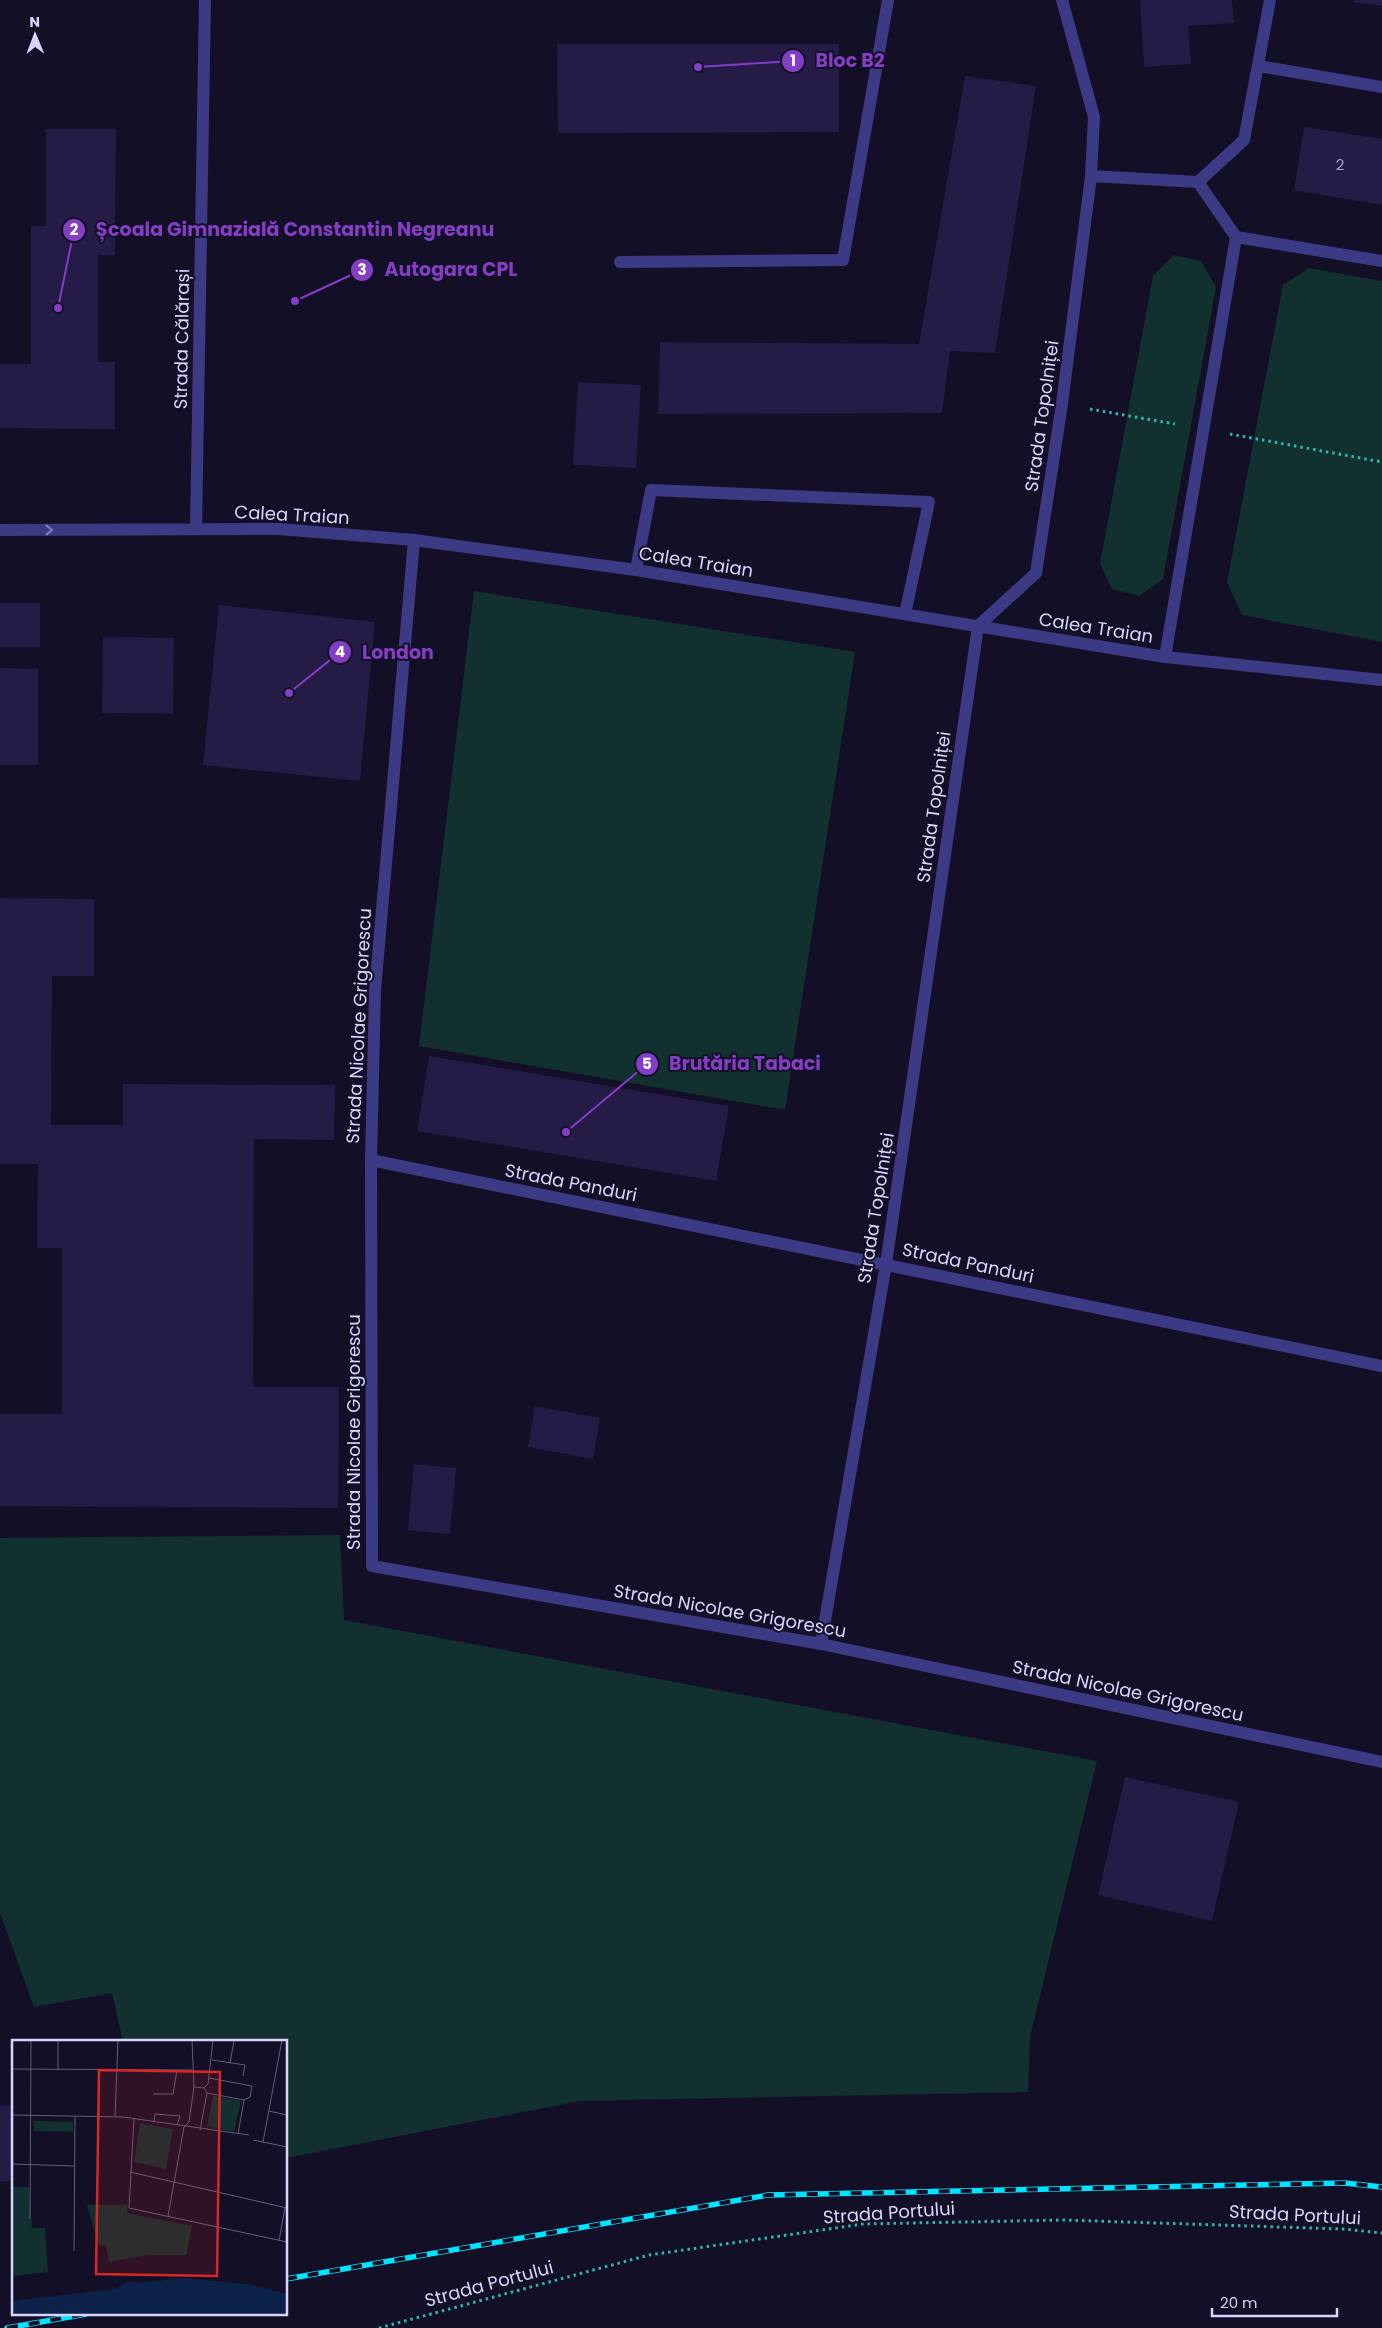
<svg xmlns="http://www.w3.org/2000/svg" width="1382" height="2328" font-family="Poppins,sans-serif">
	<rect width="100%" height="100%" fill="#130f26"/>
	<!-- green -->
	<path fill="#12302f" d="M1174 255 1201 261 1216 287 1163 579 1139 596 1112 589 1100 564 1153 276Z
		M1309 268 1382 281V642L1242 615 1227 582 1283 285Z
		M474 591 855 652 785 1110 419 1046Z
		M340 1535 344 1620 1097 1761 1030 2037 1028 2092 580 2101 286 2158V2042H123L112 1993 34 2007 0 1913V1538Z"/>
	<!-- building -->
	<path fill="#241b47" d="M1140 0H1232L1234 23 1188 26 1191 64 1144 67Z
		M1355 0H1382V6L1354 2Z
		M557 44H839V132L558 133Z
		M965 76 1036 86 995 353 950 351 942 413 658 414 660 342 919 344Z
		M1304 127 1382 139V205L1294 190Z
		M46 129H116L115 255H98V362H115V429L0 428V364H31V226H46Z
		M578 382 641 385 636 468 573 465Z
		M0 603H40V647H0Z
		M219 605 375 622 360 781 203 765Z
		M103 637 174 638 173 714 102 713Z
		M0 668 38 669V765H0Z
		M0 898 94 899V976H52L51 1125H123V1084L335 1085 334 1140 254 1139 253 1387H339L338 1508 0 1506V1414H62V1248H37L38 1164H0Z
		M429 1056 729 1106 716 1181 417 1131Z
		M535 1406 600 1418 593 1459 528 1447Z
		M414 1464 456 1468 450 1534 408 1530Z
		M1125 1777 1239 1802 1212 1921 1098 1895Z
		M14 2105V2180L0 2182V2106Z"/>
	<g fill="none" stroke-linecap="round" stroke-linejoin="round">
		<!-- path -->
		<path stroke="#2fb8b0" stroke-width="3" stroke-dasharray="2.5 4" stroke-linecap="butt" d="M1090 409 1175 424
			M1230 434 1382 462
			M379 2328 649 2255 863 2224 1063 2220 1343 2229 1382 2233"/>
		<!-- minor -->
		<path stroke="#3d3a85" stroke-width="12" d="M1259 66 1382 87
			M1091 176 1198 182 1244 140 1270 0
			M1198 182 1236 237 1382 261
			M620 262 843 260 888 0
			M196 529 205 0
			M0 530 279 529 414 540 636 570 1165 657 1382 680
			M414 540 375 991 371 1160 372 1566 821 1644 1382 1762
			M636 570 651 490 929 502 905 614
			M1165 657 1236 237
			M371 1160 1382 1366
			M821 1644 886 1264 978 626 1036 573 1062 404 1091 176 1094 117 1062 0"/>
		<defs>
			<path id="rail" d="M286 2279 768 2195 1345 2183 1382 2187
				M7 2328 86 2314"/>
		</defs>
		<!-- rail casing -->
		<use href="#rail" stroke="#00e5ff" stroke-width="5.5"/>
		<!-- rail -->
		<use href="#rail" stroke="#130f26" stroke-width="4" stroke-dasharray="11" stroke-linecap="butt"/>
	</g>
	<!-- one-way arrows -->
	<defs><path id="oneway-chevron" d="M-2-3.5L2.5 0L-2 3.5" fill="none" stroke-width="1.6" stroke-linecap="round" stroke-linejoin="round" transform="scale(1.25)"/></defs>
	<use stroke="#837fbc" href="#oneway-chevron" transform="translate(49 530)"/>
	<g text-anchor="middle" stroke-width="4" stroke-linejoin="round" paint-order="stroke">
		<!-- number labels -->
		<g font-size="15" fill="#aca6d1">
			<text x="1340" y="170">2</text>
		</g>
		<!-- street labels -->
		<g font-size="18" fill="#d9d4ff" stroke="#130f26">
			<text transform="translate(182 339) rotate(-89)" y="6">Strada Călărași</text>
			<text transform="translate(1042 416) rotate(-82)" y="6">Strada Topolniței</text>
			<text transform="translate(292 515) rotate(3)" y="6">Calea Traian</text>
			<text transform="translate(696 562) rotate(9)" y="6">Calea Traian</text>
			<text transform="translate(1096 628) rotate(9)" y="6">Calea Traian</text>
			<text transform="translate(934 807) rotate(-82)" y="6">Strada Topolniței</text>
			<text transform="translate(359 1026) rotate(-87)" y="6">Strada Nicolae Grigorescu</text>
			<text transform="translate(571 1183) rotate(11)" y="6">Strada Panduri</text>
			<text transform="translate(876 1208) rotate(-81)" y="6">Strada Topolniței</text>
			<text transform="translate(968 1263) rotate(12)" y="6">Strada Panduri</text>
			<text transform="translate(354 1432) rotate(-90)" y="6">Strada Nicolae Grigorescu</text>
			<text transform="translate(730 1611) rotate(10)" y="6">Strada Nicolae Grigorescu</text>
			<text transform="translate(1128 1691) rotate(12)" y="6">Strada Nicolae Grigorescu</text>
			<text transform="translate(889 2213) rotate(-4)" y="6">Strada Portului</text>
			<text transform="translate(1295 2215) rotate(3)" y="6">Strada Portului</text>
			<text transform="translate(489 2284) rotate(-15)" y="6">Strada Portului</text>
		</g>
	</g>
	<!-- overview -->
	<g transform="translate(12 2040)">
		<rect width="275" height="275" fill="#130f26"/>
		<path d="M201 56 229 61 222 92 195 86ZM22 81 61 82V92L22 91ZM128 83 161 89 154 129 122 122ZM0 147H17L20 188H33L36 232 0 236ZM75 165H115V173L180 186 174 215H135L97 222 94 205 87 206Z" fill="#12302f"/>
		<path d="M169 238 236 244 275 254V275H0V261L102 249 117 241 128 243Z" fill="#0c2248"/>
		<path fill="none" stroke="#625e7d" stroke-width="1" d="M200 20 233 25 231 36M218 23 222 0M0 29 180 30M46 29V0M197 38 240 46 238 57 232 60M182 47 192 48 196 44 201 0M192 48 195 53 232 60 226 94M141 54H161L165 30M257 71 275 75M0 75 111 77 237 95M103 77 106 0M122 78 117 168 275 202M142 81 143 74 168 76 165 85M188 90 195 53M241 100 275 107M251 102 270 0M0 124 62 126M118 132 275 168M156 176 172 87 177 82 182 47 180 0M18 179 19 0M267 201 273 167M62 211 63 77"/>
		<path fill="#d62828" fill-opacity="0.15" stroke="#d62828" stroke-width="2.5" d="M87 30 208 32 205 236 84 234Z"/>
		<rect width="275" height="275" fill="none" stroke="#d9d4ff" stroke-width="2.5"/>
	</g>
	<!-- callouts -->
	<path fill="none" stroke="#843dc5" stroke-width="2" d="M698 67L793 61M58 308L74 230M295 301L362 270M289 693L340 652M566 1132L647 1064"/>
	<g fill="#843dc5" stroke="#130f26" stroke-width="2">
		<circle cx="698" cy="67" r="5"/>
		<circle cx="58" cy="308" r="5"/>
		<circle cx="295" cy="301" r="5"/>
		<circle cx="289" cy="693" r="5"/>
		<circle cx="566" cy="1132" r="5"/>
		<circle cx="793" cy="61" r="12"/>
		<circle cx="74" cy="230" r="12"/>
		<circle cx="362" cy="270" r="12"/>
		<circle cx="340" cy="652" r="12"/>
		<circle cx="647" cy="1064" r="12"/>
	</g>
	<g font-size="15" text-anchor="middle" font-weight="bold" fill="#fff">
		<text x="793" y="66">1</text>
		<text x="74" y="235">2</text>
		<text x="362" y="275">3</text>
		<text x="340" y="657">4</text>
		<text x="647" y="1069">5</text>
	</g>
	<g font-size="19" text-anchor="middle" font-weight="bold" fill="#843dc5" stroke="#130f26" stroke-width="4" stroke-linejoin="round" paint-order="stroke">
		<text x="850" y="67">Bloc B2</text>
		<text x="295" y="236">Școala Gimnazială Constantin Negreanu</text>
		<text x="451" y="276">Autogara CPL</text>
		<text x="398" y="659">London</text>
		<text x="745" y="1070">Brutăria Tabaci</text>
	</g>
	<!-- north arrow -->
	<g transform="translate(35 35) rotate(359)" stroke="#130f26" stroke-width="4" paint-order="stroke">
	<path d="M0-4L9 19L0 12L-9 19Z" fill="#d9d4ff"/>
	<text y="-8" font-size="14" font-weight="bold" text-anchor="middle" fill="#d9d4ff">N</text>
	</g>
	<!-- scale -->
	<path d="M1212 2308v8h125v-8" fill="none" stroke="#d9d4ff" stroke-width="2.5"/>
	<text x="1220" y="2308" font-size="15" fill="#d9d4ff" stroke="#130f26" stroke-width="4" paint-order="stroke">20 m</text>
</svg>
